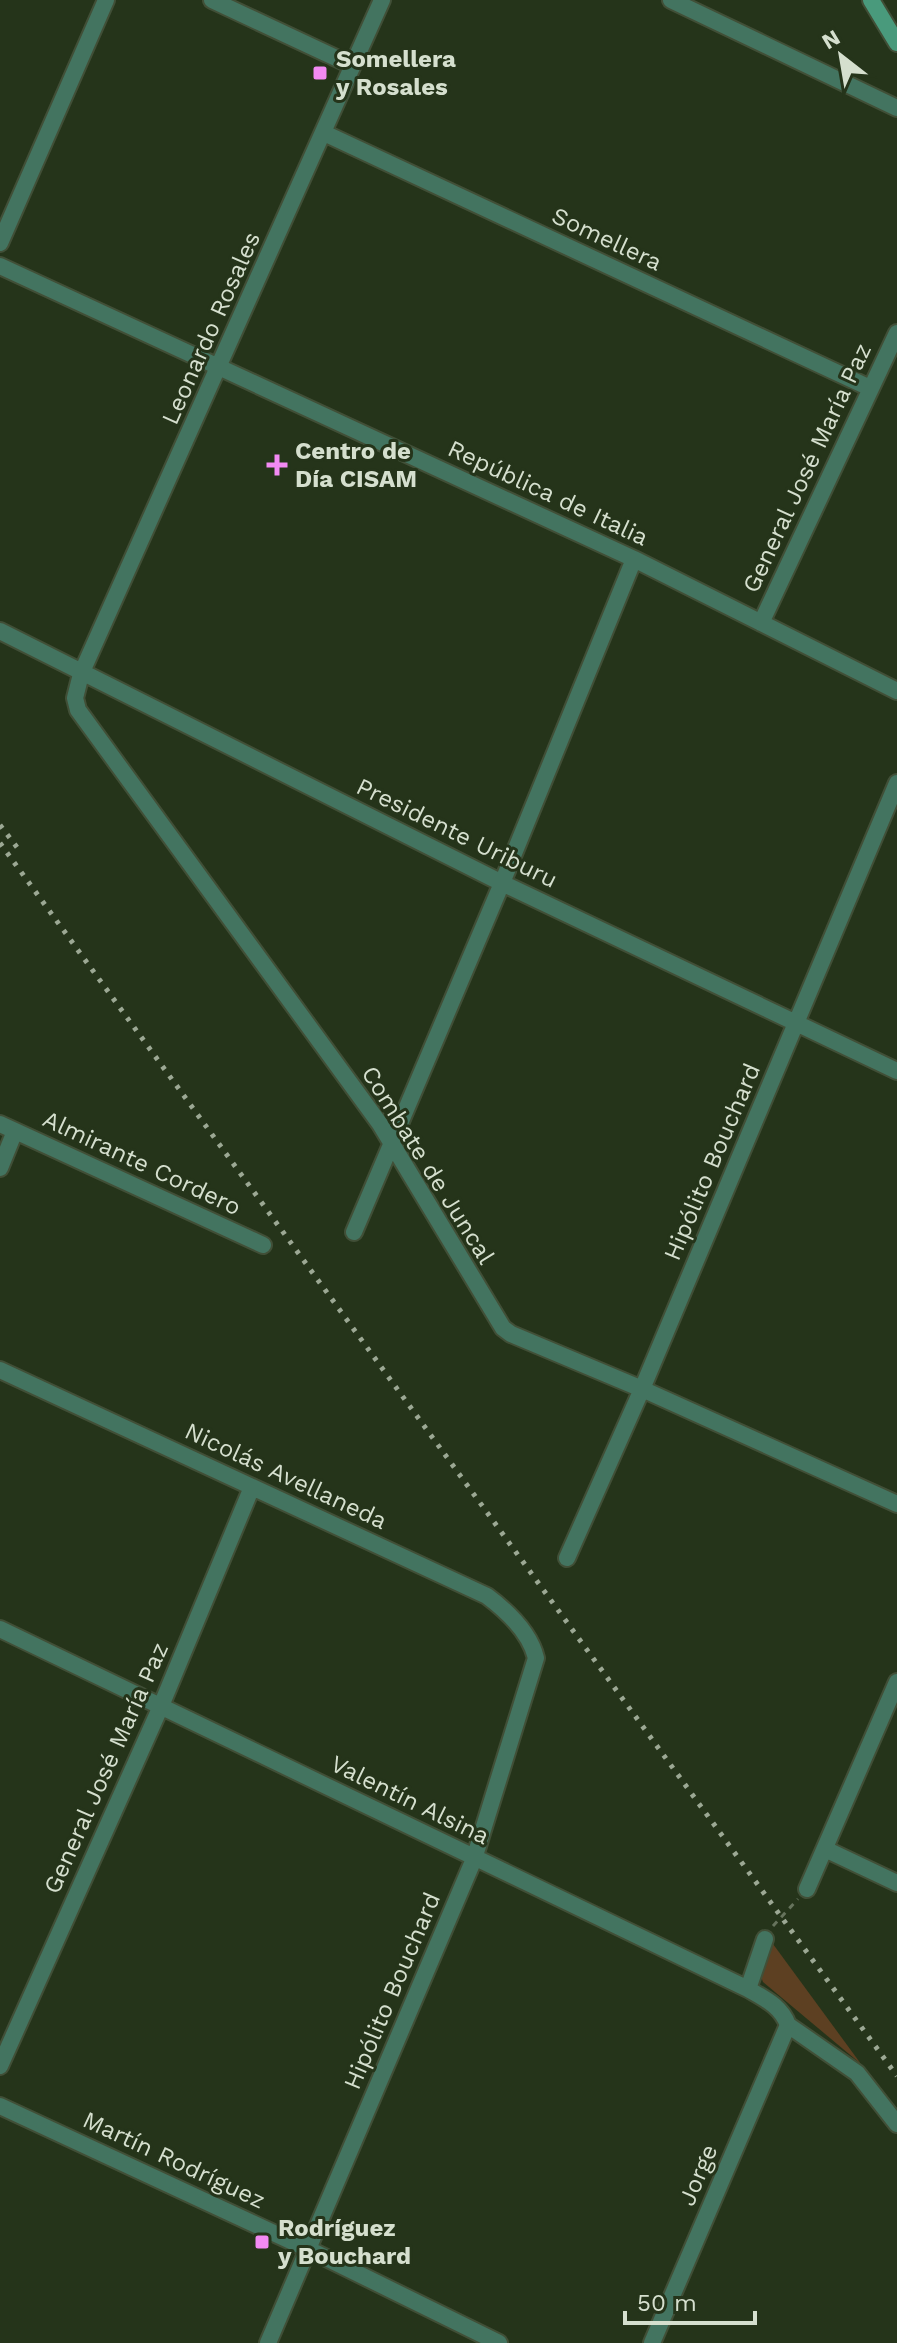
<svg xmlns="http://www.w3.org/2000/svg" width="897" height="2343" font-family="'Work Sans',sans-serif">
	<rect width="100%" height="100%" fill="#25341a"/>
	<!-- green -->
	<path fill="#5d4022" d="M773 1944 861 2064 763 1982 760 1974Z"/>
	<g fill="none" stroke-linecap="round" stroke-linejoin="round">
		<defs>
			<path id="minor" d="M212 0 351 65
				M382 0 81 674 75 698 78 710 380 1124 503 1328 511 1334 642 1389 897 1504
				M671 0 897 108
				M324 133 870 388
				M0 243 106 0
				M0 266 634 559 897 691
				M761 623 897 333
				M0 631 502 883 897 1071
				M0 1124 263 1245
				M0 1168 15 1131
				M354 1232 502 883 634 559
				M0 1370 487 1596C507 1611 530 1633 536 1658L474 1859 268 2343
				M567 1558 642 1389 897 783
				M0 1629 748 1989C765 1999 781 2006 788 2025
				M825 1849 897 1883
				M807 1889 897 1682
				M748 1989 765 1939
				M788 2025 857 2073 897 2124
				M0 2066 161 1706 252 1487
				M0 2106 308 2249 499 2343
				M652 2343 788 2025"/>
			<path id="secondary" d="M871 0 897 43"/>
		</defs>
		<!-- minor casing -->
		<use href="#minor" stroke="#414f37" stroke-width="20"/>
		<!-- secondary casing -->
		<use href="#secondary" stroke="#414f37" stroke-width="20"/>
		<!-- path -->
		<path stroke="#66735c" stroke-width="3" stroke-dasharray="6 6" stroke-linecap="butt" d="M773 1926 798 1899"/>
		<!-- minor -->
		<use href="#minor" stroke="#437460" stroke-width="16"/>
		<!-- secondary -->
		<use href="#secondary" stroke="#499a7c" stroke-width="16"/>
		<!-- rail -->
		<path stroke="#9ca894" stroke-width="5" stroke-dasharray="4 8" stroke-linecap="butt" d="M0 825 19 850
			M0 843 897 2076"/>
	</g>
	<!-- markers -->
	<g fill="#f28af3" stroke="#25341a" stroke-width="3">
		<rect x="312" y="65" width="16" height="16" rx="4"/>
		<path d="M273 453h8v8h8v8h-8v8h-8v-8h-8v-8h8z"/>
		<rect x="254" y="2234" width="16" height="16" rx="4"/>
	</g>
	<g text-anchor="middle" stroke-width="6" stroke-linejoin="round" paint-order="stroke">
		<!-- poi labels -->
		<g font-size="24" font-weight="bold" fill="#d5dfce" stroke="#25341a" text-anchor="start">
			<text x="336" y="67">Somellera<tspan x="336" dy="28">y Rosales</tspan></text>
			<text x="295" y="459">Centro de<tspan x="295" dy="28">Día CISAM</tspan></text>
			<text x="278" y="2236">Rodríguez<tspan x="278" dy="28">y Bouchard</tspan></text>
		</g>
		<!-- street labels -->
		<g font-size="24" fill="#d5dfce" stroke="#25341a">
			<text transform="translate(607 239) rotate(25)" y="8">Somellera</text>
			<text transform="translate(211 328) rotate(-66)" y="8">Leonardo Rosales</text>
			<text transform="translate(807 468) rotate(-65)" y="8">General José María Paz</text>
			<text transform="translate(548 493) rotate(25)" y="8">República de Italia</text>
			<text transform="translate(457 833) rotate(26)" y="8">Presidente Uriburu</text>
			<text transform="translate(712 1162) rotate(-67)" y="8">Hipólito Bouchard</text>
			<text transform="translate(142 1163) rotate(25)" y="8">Almirante Cordero</text>
			<text transform="translate(428 1165) rotate(58)" y="8">Combate de Juncal</text>
			<text transform="translate(286 1476) rotate(25)" y="8">Nicolás Avellaneda</text>
			<text transform="translate(106 1768) rotate(-66)" y="8">General José María Paz</text>
			<text transform="translate(410 1800) rotate(26)" y="8">Valentín Alsina</text>
			<text transform="translate(392 1991) rotate(-67)" y="8">Hipólito Bouchard</text>
			<text transform="translate(174 2160) rotate(25)" y="8">Martín Rodríguez</text>
			<text transform="translate(698 2175) rotate(-67)" y="8">Jorge</text>
		</g>
	</g>
	<!-- north arrow -->
	<g transform="translate(841 56) rotate(329)" stroke="#25341a" stroke-width="6" paint-order="stroke">
	<path d="M0-6L14 30L0 20L-14 30Z" fill="#d5dfce"/>
	<text y="-12" font-size="22" font-weight="bold" text-anchor="middle" fill="#d5dfce">N</text>
	</g>
	<!-- scale -->
	<path d="M625 2311v12h130v-12" fill="none" stroke="#d5dfce" stroke-width="4"/>
	<text x="637" y="2311" font-size="24" fill="#d5dfce" stroke="#25341a" stroke-width="6" paint-order="stroke">50 m</text>
</svg>
